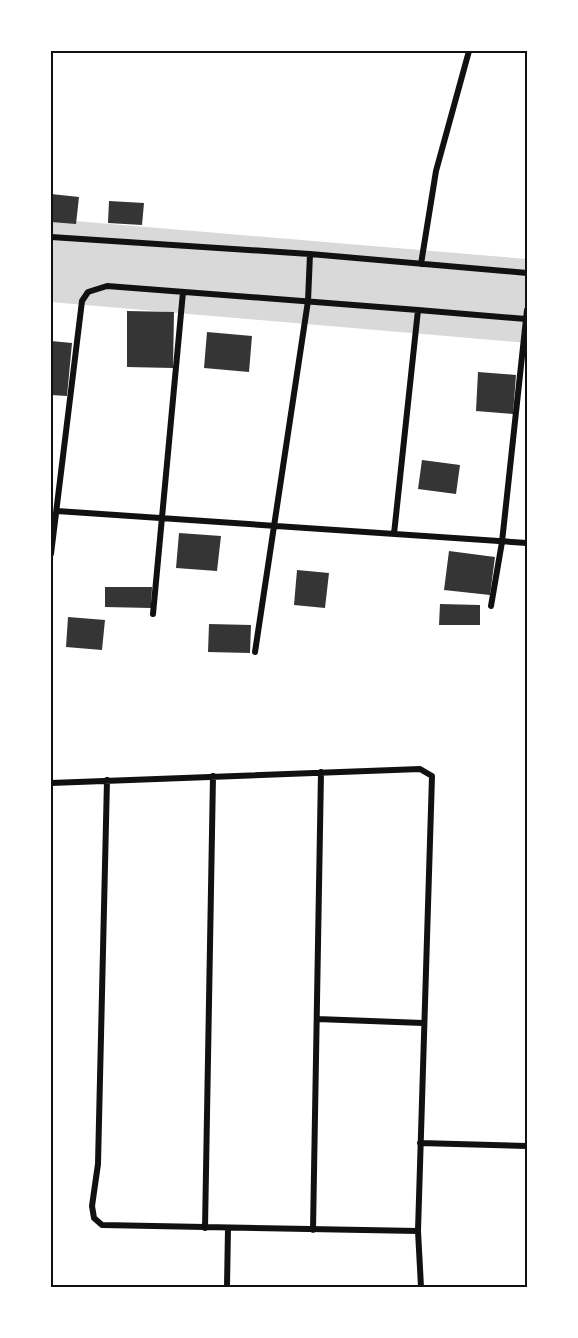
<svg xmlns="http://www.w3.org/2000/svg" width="578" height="1338" font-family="'Alegreya Sans',sans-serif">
	<rect width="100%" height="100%" fill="#fff"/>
	<!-- water -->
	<path fill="#d9d9d9" d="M51 219 527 259V343L51 302Z"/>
	<!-- building -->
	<path fill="#353535" d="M51 194 79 197 76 224 51 222Z
		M109 201 144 203 142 225 108 223Z
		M127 311 174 312 173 368 127 367Z
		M207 332 252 336 249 372 204 368Z
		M51 341 72 343 67 396 51 395Z
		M478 372 516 375 513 414 476 411Z
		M422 460 460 465 456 494 418 489Z
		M179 533 221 536 217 571 176 568Z
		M449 551 495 557 490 595 444 590Z
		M297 570 329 573 325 608 294 605Z
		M105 587H152L151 608 105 607Z
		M440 604 480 605V625H439Z
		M68 617 105 620 102 650 66 647Z
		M209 624 251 625 250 653 208 652Z"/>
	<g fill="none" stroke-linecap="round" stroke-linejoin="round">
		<!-- minor -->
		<path stroke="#111" stroke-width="6" d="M51 237 310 254 527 273
			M421 264 436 171 469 51
			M418 310 526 319
			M57 511 527 543
			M51 554 82 301 88 292 107 286 418 310 394 534
			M491 606 502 542 527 310
			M153 614 183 292
			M255 652 308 301 310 254
			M107 780 98 1164 92 1206 94 1218 102 1225 418 1231
			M51 783 420 769 432 776 418 1231 421 1287
			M317 1019 423 1023
			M420 1143 527 1146
			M205 1228 213 776
			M313 1230 321 772
			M227 1287 228 1228"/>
	</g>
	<!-- border -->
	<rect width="578" height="1338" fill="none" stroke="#ffffff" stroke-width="105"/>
	<rect x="52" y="52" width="474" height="1234" fill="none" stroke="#111" stroke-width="2"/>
</svg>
